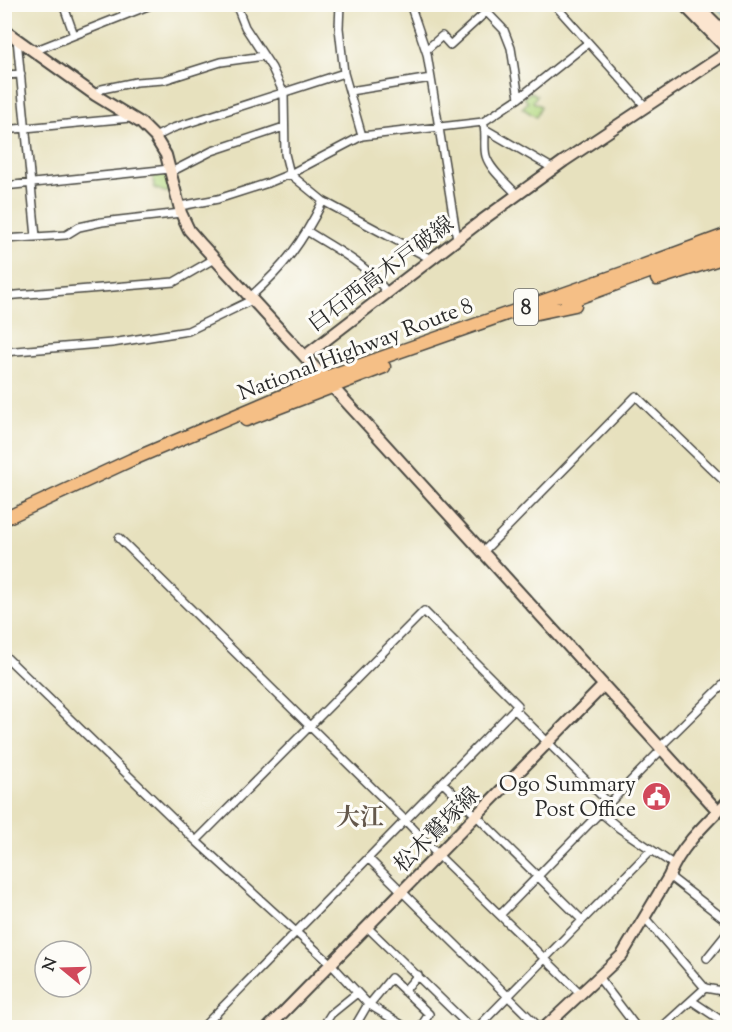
<svg xmlns="http://www.w3.org/2000/svg" width="732" height="1032" font-family="'Sorts Mill Goudy','Noto Serif JP',serif">
	<rect width="100%" height="100%" fill="#fdfcf7"/>
	<filter id="ink" filterUnits="userSpaceOnUse"><feTurbulence type="fractalNoise" baseFrequency=".0167" numOctaves="2"/><feDisplacementMap in="SourceGraphic" scale="12" xChannelSelector="R" yChannelSelector="G"/><feConvolveMatrix kernelMatrix="1 2 1 2 8 2 1 2 1" color-interpolation-filters="sRGB"/></filter>
	<filter id="wash" filterUnits="userSpaceOnUse"><feTurbulence type="fractalNoise" baseFrequency=".008" numOctaves="4" result="noise"/><feDisplacementMap in="SourceGraphic" scale="24" xChannelSelector="R" yChannelSelector="G"/><feGaussianBlur stdDeviation="1.35" result="paint"/><feColorMatrix in="noise" values="0 0 0 0 0 0 0 0 0 0 0 0 0 0 0 0 0 1.4 0 .05"/><feComposite in="paint" operator="in"/></filter>
	<g filter="url(#wash)">
		<rect width="100%" height="100%" fill="#e7e1be"/>
		<!-- green -->
		<path fill="#b4d982" stroke="#708256" stroke-width="1.5" d="M530 92 537 95 533 102 541 106 536 117 522 108 528 102 524 98Z
			M167 172 171 192H165L154 188 153 173Z"/>
		<g fill="none" stroke-linecap="round" stroke-linejoin="round">
			<!-- stream -->
			<path stroke="#58acd4" stroke-width="1.5" d="M712 4 728 19"/>
		</g>
	</g>
	<g filter="url(#ink)">
		<g fill="none" stroke-linecap="round" stroke-linejoin="round">
			<defs>
				<path id="street" d="M63 4 74 35
					M121 4 125 15
					M236 4 245 27 272 68 284 94 285 154 290 174 323 201 431 259
					M340 4 339 28 344 73 362 136
					M410 4 427 54 457 239
					M479 4 504 30 511 48 519 98
					M554 4 646 107
					M717 4H718
					M17 39 36 237
					M426 50 442 36 450 45 486 12
					M34 51 153 4
					M4 75 21 74
					M350 91 431 78
					M95 95 102 89 136 82 164 80 221 62 264 56
					M483 122C487 133 483 145 486 156 490 170 508 184 517 195
					M485 129 554 169
					M4 130 130 118
					M155 137 173 128 344 73
					M171 172 212 151 284 127
					M4 186 170 169
					M180 206 218 199 268 183 290 174 362 136 483 122 519 98 588 43
					M307 231C335 249 369 265 387 293
					M4 239 66 235 79 227 102 222 181 213
					M4 296 174 282 214 259
					M250 297C285 266 302 243 323 201
					M4 352 112 343 188 331 252 300
					M119 538 406 821 437 854 581 994
					M483 552 636 396 728 485
					M4 655 196 841 331 964 368 1004 407 1028
					M514 709 609 803
					M659 748 728 680
					M443 783 582 920
					M600 812 619 828 673 864
					M196 841 424 611 518 705 202 1028
					M368 858 540 1028
					M669 876 728 922
					M501 914 661 750
					M645 918 705 988 661 1028
					M367 927 471 1028
					M707 958 728 932
					M599 978 637 1028
					M705 988 728 992
					M404 991 418 975
					M692 1001 728 1025
					M369 1005 391 978 429 1014 420 1028
					M322 1028 331 1014 357 993
					M354 1028 368 1004
					M477 1028 651 850"/>
				<path id="secondary" d="M683 4 728 50
					M696 4 728 36
					M4 30 95 95 141 123 155 137 166 155 181 213 189 230 202 245 361 418 718 811
					M305 356 481 221 564 161 728 52
					M268 1028 603 686
					M544 1028 622 955 669 876C680 847 706 823 728 801"/>
				<path id="highway" d="M657 279 728 256
					M567 302 728 243
					M528 315 575 305
					M246 420 384 367
					M4 519 131 460 324 378 623 273 728 234"/>
			</defs>
			<!-- street casing -->
			<use href="#street" stroke="#474641" stroke-width="10"/>
			<!-- secondary casing -->
			<use href="#secondary" stroke="#474641" stroke-width="14"/>
			<!-- highway casing -->
			<use href="#highway" stroke="#474641" stroke-width="15"/>
			<!-- street -->
			<use href="#street" stroke="#fff" stroke-width="7"/>
			<!-- secondary -->
			<use href="#secondary" stroke="#fbe5cf" stroke-width="10"/>
			<!-- highway -->
			<use href="#highway" stroke="#f5bf86" stroke-width="12"/>
		</g>
	</g>
	<!-- icons -->
	<defs>
		<symbol id="civic-disc" viewBox="-11 -11 22 22"><circle r="9.5" fill="#d1495b" stroke="#fdfcf7"/><path d="M-.6-6.5H3V-4.5H.6V-3L4-1V1h2V6H-6V1h2V-1L-.6-3ZM-1.2 2.5V6h2.4V2.5Z" fill="#fff"/></symbol>
	</defs>
	<g fill-rule="evenodd">
		<use href="#civic-disc" x="640" y="780" width="33" height="33"/>
	</g>
	<g text-anchor="middle" stroke-width="6" stroke-linejoin="round" paint-order="stroke">
		<!-- shield labels -->
		<rect fill="#fdfcf7" stroke="#6a6a68" stroke-width="1.5" x="514" y="289" width="24" height="36" rx="4.5"/>
		<g font-size="21" font-weight="bold" fill="#2b2b2b">
			<text x="526" y="314">8</text>
		</g>
		<!-- street labels -->
		<g font-size="22" fill="#2b2b2b" stroke="#fdfcf7">
			<text transform="translate(380 273) rotate(-37)" y="8">白石西高木戸破線</text>
			<text transform="translate(355 348) rotate(-21)" y="8">National Highway Route 8</text>
			<text transform="translate(436 829) rotate(-45)" y="8">松木鷲塚線</text>
		</g>
		<!-- poi labels -->
		<g font-size="22" fill="#2b2b2b" stroke="#fdfcf7" text-anchor="end">
			<text x="636" y="791">Ogo Summary<tspan x="636" dy="25">Post Office</tspan></text>
		</g>
		<!-- neighbourhood labels -->
		<g font-size="24" font-weight="bold" fill="#65594c" stroke="#fdfcf7">
			<text x="360" y="825">大江</text>
		</g>
	</g>
	<!-- margin -->
	<rect width="732" height="1032" fill="none" stroke="#fdfcf7" stroke-width="24"/>
	<!-- north arrow -->
	<g transform="translate(63 969) rotate(289)"><circle r="28" fill="#fdfcf7" stroke="#a9a8a5" stroke-width="1.5"/>
	<path d="M0-4.5L10 22L0 15L-10 22Z" fill="#d1495b"/>
	<text y="-9" font-size="16" font-weight="bold" text-anchor="middle" fill="#2b2b2b">N</text>
	</g>
</svg>
